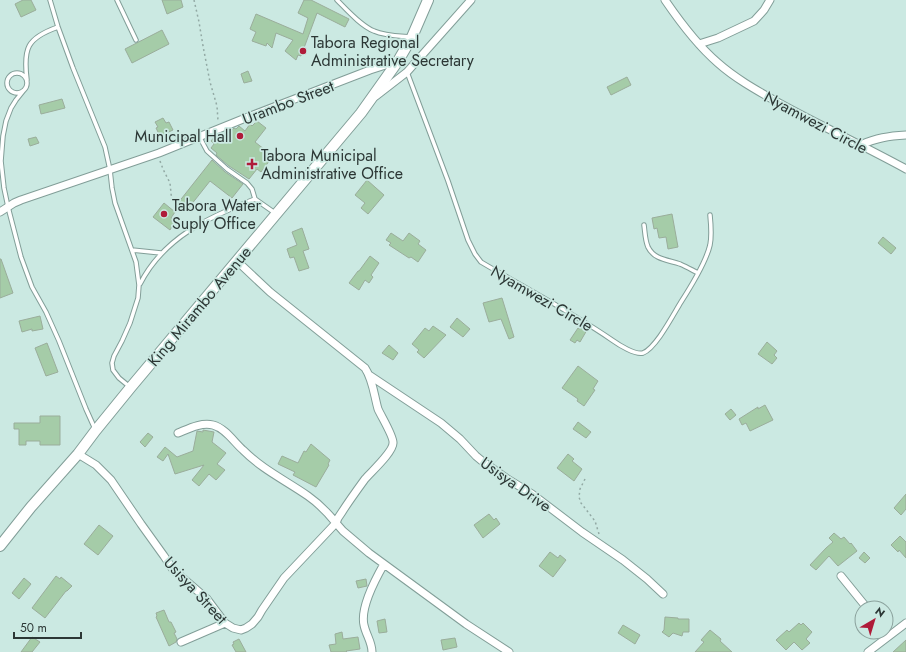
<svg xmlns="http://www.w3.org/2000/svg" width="906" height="652" font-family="Jost,sans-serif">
	<rect width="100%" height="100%" fill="#cbe9e2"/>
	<!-- building -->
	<path fill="#a5cca8" stroke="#9aad9b" d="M23 0H31L36 10 21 17 15 4Z
		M162 0H181L183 7 167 14Z
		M304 0H311L349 19 345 27 317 13 301 56 298 55 296 60 285 51 293 40 276 33 272 48 267 43 266 46 252 41 256 32 250 29 256 14 303 34 308 18 298 13Z
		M162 30 169 44 132 63 125 49Z
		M248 71 252 81 244 83 241 74Z
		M627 77 631 85 611 95 607 87Z
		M62 99 65 108 41 114 39 105Z
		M163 118 166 123 169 122 173 130 160 136 156 128 158 127 155 122Z
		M257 121 266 128 255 142 269 153 266 157 270 160 261 172 257 169 249 179 229 166 216 155 217 153 211 148 214 144 211 141 216 135 219 134 223 138 225 136 226 137 233 129 234 128 236 129 239 126 245 131 250 124 252 126Z
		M36 137 39 143 30 146 28 139Z
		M212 160 225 172 243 184 232 198 210 181 187 210 178 203Z
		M367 180 384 195 368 214 361 208 365 203 355 195Z
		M164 203 175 212 171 218 173 219 171 221 174 223 170 230 153 217Z
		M672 214 678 247 668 249 666 237 659 238 657 228 654 229 652 218Z
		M302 228 309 249 303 251 309 268 299 271 294 257 290 258 287 249 297 245 292 232Z
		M391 233 403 241 409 233 420 241 418 244 426 250 418 262 411 257 409 258 389 245 391 243 386 240Z
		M883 237 896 248 891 254 878 243Z
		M370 256 379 263 371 275 373 277 369 283 365 280 359 290 349 283 358 271H359Z
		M0 259H1L13 293 0 298Z
		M502 298 514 337 509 339 501 319 489 322 483 303Z
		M40 316 43 329 32 331V329L22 332 19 321Z
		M457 318 470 329 463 337 450 327Z
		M433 326 446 335 424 358 417 352 419 350 412 344 425 328 429 331Z
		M582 326 587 330 580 342 577 340 575 343 570 340 578 328 580 329Z
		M767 342 776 350 777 351 774 355 777 358 772 364 758 354Z
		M47 343 58 372 46 376 35 348Z
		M389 345 398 353 393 360 382 353Z
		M578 366 598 381 593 389 595 390 584 406 577 401 578 399 562 388Z
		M765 405 773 420 750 431 746 423 742 425 739 419 758 407V409Z
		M731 409 736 415 730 420 725 414Z
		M40 416H60V445H40V441H26V445H19V429H14V423H40Z
		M578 422 591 432 586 438 573 429Z
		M203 430 214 432 212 442 226 453 217 464 225 470 216 480 209 474 199 486 192 480 204 465 175 474 168 454 163 461 157 457 165 447 177 457 193 451 197 431 203 432Z
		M148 433 153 437 145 447 140 442Z
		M311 444 330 460 328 464 329 465 316 487 293 475 295 472 278 464 282 456 298 463 304 451 306 452Z
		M568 454 574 459 572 461 582 469 574 481 557 468Z
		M906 494V509L901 515 894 508Z
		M489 514 494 520 496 518 500 524 483 538 474 525Z
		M99 525 113 536 98 555 84 544Z
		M834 533 841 539 844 537 850 544 851 543 857 551 838 566 829 556 816 570 810 565 826 548 833 542 829 538Z
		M900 536 906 542V558L899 550 898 552 891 545Z
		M550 552 558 558 560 555 566 560 553 577 539 566Z
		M864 552 870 558 865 563 859 558Z
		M56 576 60 579 61 577 72 586 67 591H66L45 618 32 608Z
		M24 578 31 584 19 599 12 593Z
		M366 579 367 586 358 588 356 581Z
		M164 610 169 622H171L176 632 174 633 177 639 176 642 169 646 156 617 157 616 156 613Z
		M665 617 678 618V619H689V632H683L682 636 673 633 669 637 662 632 664 630Z
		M385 619 387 632 379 633 377 621Z
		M799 623 801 625 803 623 812 632 806 639 810 643 802 650 794 642 786 650 776 640 787 630 789 632Z
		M623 625 640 635 635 644 618 633Z
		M710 630 721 639 720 641 732 652H695L704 642 701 640Z
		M342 632 343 639 358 637 360 649 346 651 347 652H331L329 645 336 644 335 634Z
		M32 637 40 642 32 652H21Z
		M455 638 457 647 443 650 441 640Z
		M239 639 246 652H236L232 645 234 644 233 642Z
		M906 640V652H893Z"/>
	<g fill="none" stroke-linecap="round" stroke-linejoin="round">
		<defs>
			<path id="lane" d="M50 0 58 27 73 68 105 147 110 170 112 188 115 203 136 262 139 285 138 298 130 323 122 341 114 356 112 363 113 370 119 378 130 387
				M117 0 136 40
				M337 0C347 10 361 26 374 31 385 36 399 36 411 37
				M407 72 448 181 468 240 475 254 481 262C525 288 570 311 612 340 619 345 635 355 643 353 656 348 673 315 681 302 690 288 706 262 710 245 712 235 711 225 710 215
				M7 83a10 10 0 1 1 20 0a10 10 0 1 1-20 0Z
				M27 80C23 48 27 38 58 27
				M24 90 16 100 11 108 6 121 3 136 1 161 4 188 8 207 21 257 32 287 46 312 59 341 86 409 95 429
				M199 136 207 151 227 169 247 183 252 189 255 199 275 213
				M644 225C645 232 645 240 648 247 654 260 669 260 680 264 687 267 692 270 698 273
				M132 250 161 253
				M140 284C164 237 209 217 255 199"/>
			<path id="street" d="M665 0C680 22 697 45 718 63 736 79 758 91 779 103 821 126 864 146 906 169
				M699 44 718 38 754 21 764 10 770 0
				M376 96 407 72 471 0
				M860 145C877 138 888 136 906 135
				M0 212 14 203 21 200 159 153 248 117 370 70 398 61
				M237 261 270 292 365 368C373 380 374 395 378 409 381 416 394 437 393 443 393 452 372 471 365 479 357 490 349 501 342 512L338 518 336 523 343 531 369 553 466 624 509 652
				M369 375 441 423 460 439 476 456 482 461 506 478 532 494 582 532 623 560 647 579 663 594
				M78 454 96 465 111 480 141 524 164 556 172 568 178 574 207 599 225 623 233 628 241 630 246 628 252 624 258 617 262 610 284 578 336 523C328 513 318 503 308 496 285 480 263 470 243 450 234 442 225 428 213 425 201 422 188 429 178 433
				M841 576 867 608
				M181 642 225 623
				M372 652C372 642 366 635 364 625 360 608 376 578 384 564
				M868 652 906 623"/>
			<path id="secondary" d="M0 546 31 507 78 454 96 430 131 387 361 113 398 61 412 37 428 0"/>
		</defs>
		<!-- lane casing -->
		<use href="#lane" stroke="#829e98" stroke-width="5.5"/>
		<!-- street casing -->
		<use href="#street" stroke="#829e98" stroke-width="9"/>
		<!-- secondary casing -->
		<use href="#secondary" stroke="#829e98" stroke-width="12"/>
		<!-- path -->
		<path stroke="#92a9a4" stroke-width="1.5" stroke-dasharray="2 3" stroke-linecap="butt" d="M194 0 199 22 203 46 210 82 217 106 218 121
			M160 161 163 169 170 183 172 203
			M585 479 580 489 579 497 581 503 595 521 599 534"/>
		<!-- lane -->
		<use href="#lane" stroke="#fff" stroke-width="3.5"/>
		<!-- street -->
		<use href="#street" stroke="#fff" stroke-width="7"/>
		<!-- secondary -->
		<use href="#secondary" stroke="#fff" stroke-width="10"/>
	</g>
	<!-- markers -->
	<g fill="#af1b39" stroke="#cbe9e2" stroke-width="1.5">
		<circle cx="303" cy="51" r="4"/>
		<circle cx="240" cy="136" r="4"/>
		<path d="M250 158h4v4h4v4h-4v4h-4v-4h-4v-4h4z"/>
		<circle cx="164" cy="214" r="4"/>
	</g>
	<g text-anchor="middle" stroke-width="3.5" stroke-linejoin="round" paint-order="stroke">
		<!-- poi labels -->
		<g font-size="16" fill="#2c3735" stroke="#cbe9e2" text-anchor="start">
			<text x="311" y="48">Tabora Regional<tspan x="311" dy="18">Administrative Secretary</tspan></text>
			<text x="232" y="142" text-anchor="end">Municipal Hall</text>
			<text x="261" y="161">Tabora Municipal<tspan x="261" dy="18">Administrative Office</tspan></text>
			<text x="172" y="211">Tabora Water<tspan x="172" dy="18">Suply Office</tspan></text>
		</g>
		<!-- street labels -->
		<g font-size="16" fill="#2c3735" stroke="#cbe9e2">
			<text transform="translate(288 102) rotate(-21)" y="6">Urambo Street</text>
			<text transform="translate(816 122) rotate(28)" y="6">Nyamwezi Circle</text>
			<text transform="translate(542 298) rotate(30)" y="6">Nyamwezi Circle</text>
			<text transform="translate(199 306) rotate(-50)" y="6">King Mirambo Avenue</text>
			<text transform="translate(516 484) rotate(35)" y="6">Usisya Drive</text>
			<text transform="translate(196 590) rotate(47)" y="6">Usisya Street</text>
		</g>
	</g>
	<!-- north arrow -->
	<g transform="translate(874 620) rotate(38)"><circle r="19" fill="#cbe9e2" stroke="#8ba29d"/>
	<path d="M0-3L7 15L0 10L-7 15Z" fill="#af1b39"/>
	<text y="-6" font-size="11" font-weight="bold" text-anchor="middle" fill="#2c3735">N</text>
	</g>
	<!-- scale -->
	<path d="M14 632v6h67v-6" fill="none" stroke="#2c3735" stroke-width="2"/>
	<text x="20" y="632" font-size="12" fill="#2c3735" stroke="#cbe9e2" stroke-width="3" paint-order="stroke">50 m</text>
</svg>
